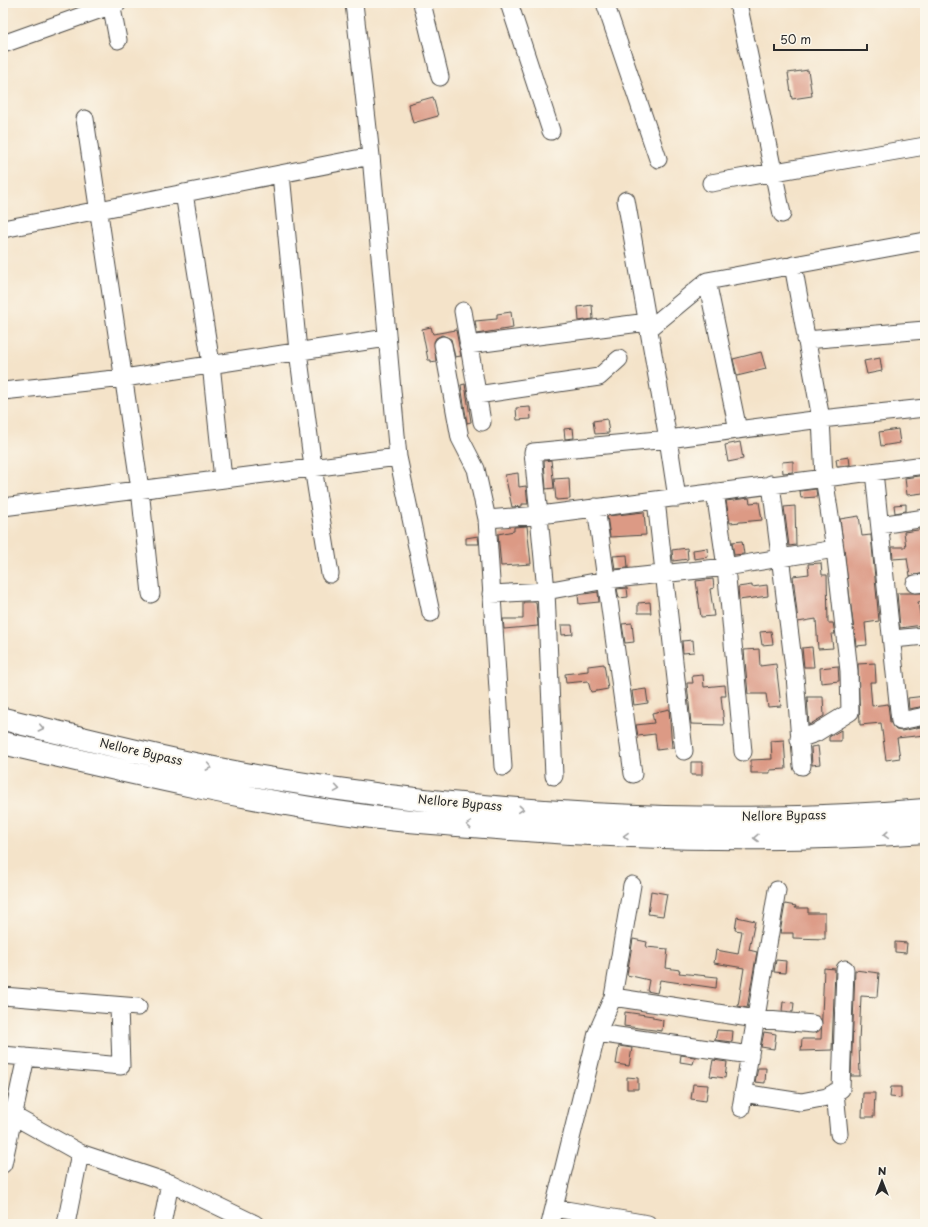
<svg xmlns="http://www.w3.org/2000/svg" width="928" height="1227" font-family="'Playpen Sans',sans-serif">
	<rect width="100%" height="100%" fill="#fbf7ec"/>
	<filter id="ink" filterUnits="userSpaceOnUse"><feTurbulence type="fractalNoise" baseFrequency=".025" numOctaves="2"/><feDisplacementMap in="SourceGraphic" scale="8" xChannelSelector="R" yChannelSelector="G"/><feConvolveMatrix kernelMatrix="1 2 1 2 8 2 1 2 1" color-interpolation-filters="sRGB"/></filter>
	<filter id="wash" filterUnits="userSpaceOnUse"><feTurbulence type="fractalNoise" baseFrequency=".012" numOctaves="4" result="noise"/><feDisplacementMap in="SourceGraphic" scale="16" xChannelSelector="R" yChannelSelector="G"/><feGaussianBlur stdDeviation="0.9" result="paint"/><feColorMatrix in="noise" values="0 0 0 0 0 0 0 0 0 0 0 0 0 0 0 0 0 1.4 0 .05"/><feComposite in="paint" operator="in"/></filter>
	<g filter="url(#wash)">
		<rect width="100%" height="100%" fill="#f4e3c9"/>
		<g id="blocks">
			<!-- building -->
			<path fill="#dc9a85" d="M808 70 812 96 792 99 788 73Z
				M433 97 438 116 413 123 408 104Z
				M592 305 593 319 579 321 578 307Z
				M511 312 513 328 477 334 475 321 497 319V314Z
				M431 327 433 334 456 330 461 356 455 357 451 339 442 335 436 338 434 342 436 361 431 362V360H428L422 329Z
				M761 352 766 369 737 376 733 359Z
				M880 358 882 371 867 374 864 361Z
				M465 384 471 422 467 423 461 385Z
				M530 407 531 419 517 420 516 408Z
				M607 419 609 433 595 434 593 421Z
				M573 428 574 438 565 439 564 429Z
				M898 429 900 443 881 446 879 432Z
				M740 442 743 459 728 462 725 445Z
				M849 457 850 465 837 466 836 459Z
				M551 460 554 488 546 489 544 461Z
				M793 461V472L783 473 782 462Z
				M518 473 519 487 526 486 528 504H522V506L512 507 505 475Z
				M925 475 923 493 907 495 905 478Z
				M569 478 570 499 556 500 554 479Z
				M816 489 817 497 801 498 800 491Z
				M749 498 750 503 759 502 762 520 730 523 726 501Z
				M906 504V511L895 513 894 505Z
				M795 506 796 545 789 546 784 507Z
				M644 512 646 535 610 537 607 516Z
				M859 516 862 536 871 535 879 621 865 623 867 645 856 646 840 519Z
				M527 526 531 564 501 566 498 534 514 531V527Z
				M925 529V573L910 576 907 558 893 559 892 547H906L904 532Z
				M478 536 479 544H466V538Z
				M742 541 744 554 734 555 732 542Z
				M687 548 688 559 673 561 672 550Z
				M707 548 708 557 694 559 693 550Z
				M627 555 628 568 615 569 613 556Z
				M821 563 822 575H827L828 623H833L835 634H831L833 648 818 649 816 619 798 622 793 576 809 574 808 564Z
				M713 579 714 588 710 589 714 616 701 617 696 581Z
				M752 585V587L767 585 768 596 739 600 738 587Z
				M627 588 628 597 619 598 617 589Z
				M598 592 599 602 579 604 578 595Z
				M897 593H925V601L918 602 922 625 900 628Z
				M523 602H536L538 626 504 629 503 619H523Z
				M650 602 651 613H638V603Z
				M632 623 634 642 625 643 622 624Z
				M561 625H572L573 634 562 635Z
				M771 631 773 644 762 645 760 632Z
				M693 640 694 652 683 653 682 641Z
				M812 647 814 667H804L802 648Z
				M759 649 760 666 776 664 781 706 768 707 766 694H748L744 650Z
				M875 663 876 682H870L872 706 888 704 890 722 896 730 902 731 925 726V735L897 738 900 758 886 760 881 723 860 725 858 664Z
				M604 664 608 689 591 692 588 681 566 683 565 674 588 671V666Z
				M838 666 839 681 821 683 820 668Z
				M703 675 704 687 725 685 726 696H721L724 725 691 724 687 683H693L692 676Z
				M646 689 648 703 634 705 632 691Z
				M925 696V706L909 709 908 698Z
				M807 697H823L824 716 809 725Z
				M669 709 672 748 657 750 655 734 638 736 636 725 654 723 652 713Z
				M841 730V741H829V737Z
				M784 740 786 769 770 770V773H751V760L772 759 771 741Z
				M818 746 820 764 812 765 811 747Z
				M691 762H702V775H691Z
				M651 891 667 894 663 916 648 914Z
				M785 904 796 906 795 908H808V913H825V939L793 938V933H780Z
				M737 917 755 921 749 950 757 952 747 1008 738 1006 744 968 714 963 716 950 738 954 742 931 735 930Z
				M633 939 647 942 646 947 668 949 666 968 680 970 679 973 717 977 716 988 660 980 657 993 647 991 649 980 627 975Z
				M895 942 907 943 906 953 895 952Z
				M776 960 786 961 785 973 774 972Z
				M824 968 835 969 832 1050 801 1051 802 1039H821Z
				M855 970 879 973 877 997 861 996 859 1042 860 1076H851Z
				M783 1002 794 1003 793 1012 782 1011Z
				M625 1012 653 1016V1018L663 1020 662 1031 624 1026Z
				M717 1030 733 1031 732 1042 715 1040Z
				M764 1032 776 1034 774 1049 761 1047Z
				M619 1046 632 1048 629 1066 616 1064Z
				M681 1055 695 1057 693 1064 680 1062Z
				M713 1060 727 1062 725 1078 710 1076Z
				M758 1068H766L765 1083 755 1082Z
				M627 1077 638 1078V1089H627Z
				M693 1084 708 1085 706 1101 691 1099Z
				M891 1087H901V1098L890 1097Z
				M863 1093H875L874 1117H862Z"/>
		</g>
	</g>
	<g filter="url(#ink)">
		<use href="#blocks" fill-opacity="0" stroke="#494743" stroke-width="1"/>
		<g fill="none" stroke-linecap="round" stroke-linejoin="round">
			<defs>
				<path id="minor" d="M111 3 118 40
					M354 3 371 156
					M422 3 440 77
					M509 3 551 131
					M605 3 658 159
					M738 3 782 214
					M3 44 118 3
					M85 119 140 489 151 594
					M281 174 298 351 313 467 330 574
					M711 183 925 146
					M184 193 211 364 223 479
					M626 200 668 439 821 419 925 408
					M3 229 371 156 398 457 431 613
					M793 265 821 419 824 477 835 549 849 671 850 712 816 733 799 739
					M707 281 738 430
					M463 311 482 422
					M649 329 707 281 925 241
					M806 340 925 330
					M443 345 460 438 476 469 487 519 503 767
					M468 345 648 322
					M3 391 124 378 387 338
					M477 395 599 377 619 359
					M874 472 900 721 925 716
					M771 484 795 676 802 766
					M715 492 726 567 743 752
					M656 500 684 751
					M3 507 398 457
					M596 507 633 774
					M487 519 540 515 656 500 925 465
					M880 525 925 518
					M915 584 925 583
					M491 594 546 591 606 580 726 567 835 549
					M893 639 925 636
					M554 776 546 591 533 452 668 439 677 498
					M3 996 138 1007
					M613 997 756 1019 813 1024
					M597 1033 750 1055
					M3 1055 121 1066 119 1006
					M835 1092 839 1134
					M743 1093 801 1102 827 1097 841 1089 845 969
					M741 1108 777 890
					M3 1110 80 1153 170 1183 255 1224
					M3 1164 26 1057
					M554 1208 648 1224
					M66 1224 80 1153
					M162 1224 170 1183
					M550 1224 597 1033 613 997 632 885"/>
				<path id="highway" d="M3 719C91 740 179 763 268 778 481 814 710 828 925 810
					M3 743C123 771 243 800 365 816 400 821 436 823 472 826 623 839 774 843 925 832"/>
			</defs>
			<!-- minor casing -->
			<use href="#minor" stroke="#494743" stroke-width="19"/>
			<!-- highway casing -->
			<use href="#highway" stroke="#494743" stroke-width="24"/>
			<!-- minor -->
			<use href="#minor" stroke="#fff" stroke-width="17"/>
			<!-- highway -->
			<use href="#highway" stroke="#fff" stroke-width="22"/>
		</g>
		<!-- one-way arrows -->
		<defs><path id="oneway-chevron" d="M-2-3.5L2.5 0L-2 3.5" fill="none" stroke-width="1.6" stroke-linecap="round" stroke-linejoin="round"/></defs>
		<g stroke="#a0a0a0">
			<use href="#oneway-chevron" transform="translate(41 728) rotate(13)"/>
			<use href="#oneway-chevron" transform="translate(209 767) rotate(11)"/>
			<use href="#oneway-chevron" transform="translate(337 789) rotate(9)"/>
			<use href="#oneway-chevron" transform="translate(521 809) rotate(5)"/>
			<use href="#oneway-chevron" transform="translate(469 825) rotate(-175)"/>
			<use href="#oneway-chevron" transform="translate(886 835) rotate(176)"/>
			<use href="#oneway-chevron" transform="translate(626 836) rotate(-178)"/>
			<use href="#oneway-chevron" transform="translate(756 838) rotate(179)"/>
		</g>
	</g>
	<g text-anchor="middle" stroke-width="4" stroke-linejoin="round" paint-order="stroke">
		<!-- street labels -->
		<g font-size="12" fill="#2b2b2b" stroke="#fbf7ec">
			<text transform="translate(141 752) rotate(13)" y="4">Nellore Bypass</text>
			<text transform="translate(460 803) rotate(5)" y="4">Nellore Bypass</text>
			<text transform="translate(784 816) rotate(-1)" y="4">Nellore Bypass</text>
		</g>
	</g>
	<!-- margin -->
	<rect width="928" height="1227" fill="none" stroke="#fbf7ec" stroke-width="16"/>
	<!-- north arrow -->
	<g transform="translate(882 1181)" stroke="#fbf7ec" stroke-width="3" paint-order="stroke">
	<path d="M0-3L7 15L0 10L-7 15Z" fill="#2b2b2b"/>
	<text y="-6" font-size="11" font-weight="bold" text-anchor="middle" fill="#2b2b2b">N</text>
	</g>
	<!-- scale -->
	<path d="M774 44v6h93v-6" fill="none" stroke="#2b2b2b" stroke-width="2"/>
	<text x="780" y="44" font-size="12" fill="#2b2b2b" stroke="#fbf7ec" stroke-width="3" paint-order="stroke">50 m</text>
</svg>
